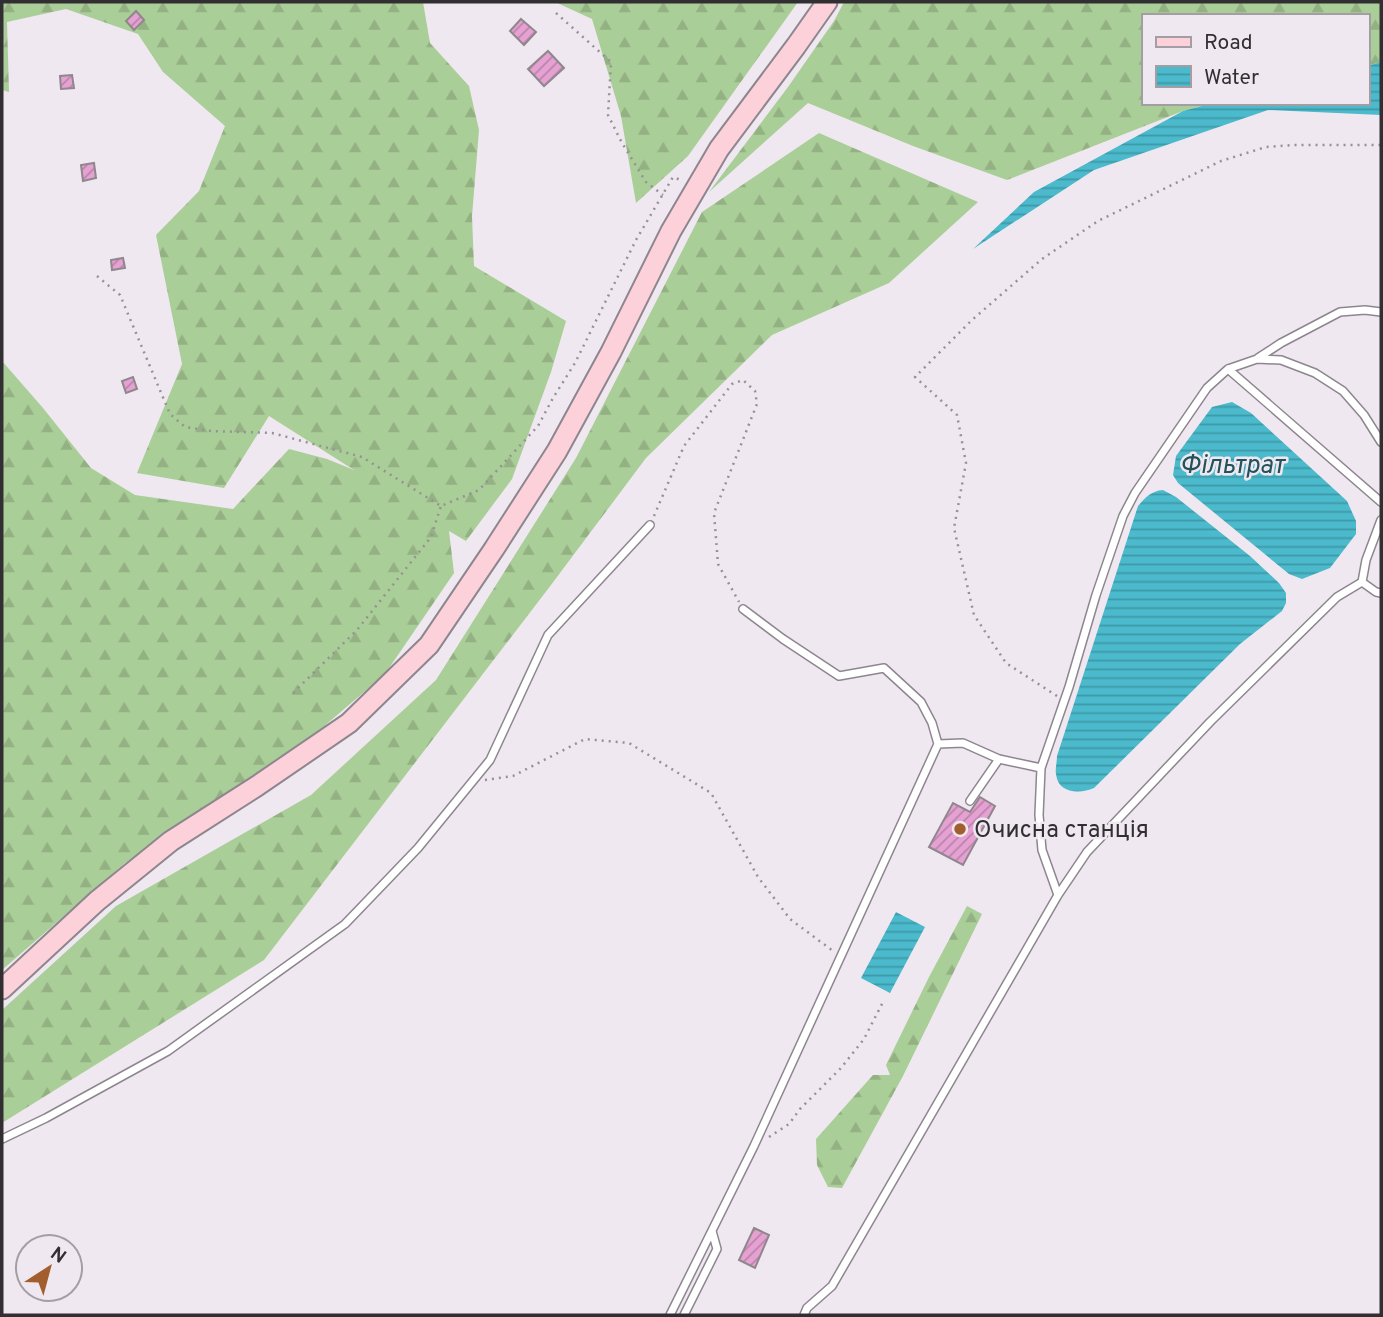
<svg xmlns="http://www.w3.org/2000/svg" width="1383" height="1317" font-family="Overpass,sans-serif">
	<defs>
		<pattern id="forest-firs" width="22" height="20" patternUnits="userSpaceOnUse" patternTransform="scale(1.75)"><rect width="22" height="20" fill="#aace97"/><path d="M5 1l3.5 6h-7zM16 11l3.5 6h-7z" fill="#93b183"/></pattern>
		<pattern id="water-rules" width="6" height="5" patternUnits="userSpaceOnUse" patternTransform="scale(1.75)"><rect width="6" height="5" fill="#4bbacc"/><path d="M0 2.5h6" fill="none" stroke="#3f98a6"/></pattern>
		<pattern id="building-hatch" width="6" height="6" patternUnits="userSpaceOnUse" patternTransform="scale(1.75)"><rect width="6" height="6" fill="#e5a1d2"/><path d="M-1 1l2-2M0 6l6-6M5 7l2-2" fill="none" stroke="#ba84ab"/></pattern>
	</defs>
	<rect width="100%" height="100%" fill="#efe8f0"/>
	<!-- forest -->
	<path fill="url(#forest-firs)" d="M2 2H423L430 43 469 86 479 130 472 216 474 266 566 321 551 372 512 479 466 541 449 531 454 573 385 674 322 728 125 863 2 970V361L43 408 91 468 135 495 233 509 289 449 327 459 354 470 269 416 224 488 137 473 182 364 156 235 199 191 225 126 163 72 138 34 66 9 7 22 9 92 2 90Z
		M555 2H798L688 156 636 203 621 116 592 19Z
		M844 2H1381V62L1367 66V16H1143V103H1213L1183 111 1007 180 913 146 808 103 709 192 788 87 834 21Z
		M819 133 978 202 889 283 772 335 646 458 551 585 264 960 2 1123V1010L116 906 311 795 436 680 576 458 702 212Z
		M967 906 982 914 903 1076 842 1188 828 1187 817 1165 816 1139 873 1075H890L886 1065 929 977Z"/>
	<!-- water -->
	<path fill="url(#water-rules)" d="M1381 62V115L1268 110 1094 170 973 249 1034 192 1183 111 1213 103H1367V66Z
		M1232 402 1251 413 1347 501 1356 521V534L1330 568 1302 579 1289 574 1178 483 1173 475 1176 456 1212 407Z
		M1163 490 1176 497 1250 556 1279 583 1286 593V603L1282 611 1240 644 1094 788C1080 794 1058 794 1056 774 1055 769 1057 762 1057 756L1138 506C1146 497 1151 491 1163 490Z
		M896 912 925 927 890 993 861 978Z"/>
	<!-- building -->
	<path fill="url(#building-hatch)" stroke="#8f878c" stroke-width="2" d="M136 11 144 20 134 30 126 21Z
		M521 19 536 32 524 45 510 31Z
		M548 51 564 68 544 86 528 69Z
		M72 75 74 88 61 89 60 76Z
		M94 163 96 178 83 181 81 165Z
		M123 258 125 268 112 270 111 260Z
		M133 377 137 389 126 393 122 381Z
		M980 797 995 806 963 865 929 847 953 803 970 812Z
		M754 1228 769 1235 755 1268 739 1260Z"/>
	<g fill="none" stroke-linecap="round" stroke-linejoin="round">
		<defs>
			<path id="lane" d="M1258 358 1281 343 1340 312 1365 310 1381 312
				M1228 369 1381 502
				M1362 582 1376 592 1381 593
				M938 744 963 743 999 759 1041 768
				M970 801 999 759
				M1058 895 1042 850 1039 815 1041 768 1069 687 1096 595 1123 516 1135 493 1207 388 1228 369 1257 359 1281 360 1315 373 1343 391 1364 415 1381 442
				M2 1139 46 1118 168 1051 345 924 418 848 490 760 548 635 650 525
				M670 1315 754 1146 938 744 932 723 921 702 884 668 839 676 783 639 743 609
				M684 1315 717 1249 712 1231
				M804 1315 807 1308 832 1286 1058 895 1087 852 1210 722 1337 597 1362 582 1366 560 1381 520"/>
			<path id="secondary" d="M2 989 97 901 171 841 257 786 349 723 429 645 494 549 557 451 611 352 671 231 719 149 796 46 827 2"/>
		</defs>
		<!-- lane casing -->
		<use href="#lane" stroke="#8d868e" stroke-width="10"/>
		<!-- secondary casing -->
		<use href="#secondary" stroke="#8d868e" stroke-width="23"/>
		<!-- path -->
		<path stroke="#969197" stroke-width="2.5" stroke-dasharray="2 5" stroke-linecap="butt" d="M556 13 611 62 608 115 622 143 646 182 663 195
			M97 276 120 295 170 414 185 427 211 431 272 433 362 457 441 506 479 490 538 426 553 398 575 363 636 240 673 177 683 181
			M654 516 684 446 732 384 743 380 755 391 757 404 714 513 718 564 739 602
			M293 693 357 630 431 537 441 506
			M1057 696 1006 663 974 615 954 528 966 463 957 415 915 377 972 320 1042 259 1098 221 1221 161 1266 147 1293 145H1381
			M485 780 513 776 585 739 629 743 711 793 758 877 790 919 833 951
			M769 1137 789 1124 800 1109 841 1068 864 1039 884 1000"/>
		<!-- lane -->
		<use href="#lane" stroke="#fff" stroke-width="7"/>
		<!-- secondary -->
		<use href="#secondary" stroke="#fcd1da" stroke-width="19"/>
	</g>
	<!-- markers -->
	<circle fill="#a35e30" stroke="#efe8f0" stroke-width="2.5" cx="960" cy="829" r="7"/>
	<g text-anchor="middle" stroke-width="5" stroke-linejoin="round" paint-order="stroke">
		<!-- poi labels -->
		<g font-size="24" fill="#322f32" stroke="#efe8f0" text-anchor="start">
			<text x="974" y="837">Очисна станція</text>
		</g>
		<!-- water labels -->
		<g font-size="26" font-style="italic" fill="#22525a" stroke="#efe8f0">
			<text x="1232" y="473">Фільтрат</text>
		</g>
	</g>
	<!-- border -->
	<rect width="1383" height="1317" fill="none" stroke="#322f32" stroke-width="7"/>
	<!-- legend -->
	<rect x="1142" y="14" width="228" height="91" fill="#efe8f0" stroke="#a39ea4" stroke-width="2"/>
	<rect x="1156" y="37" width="35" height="10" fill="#fcd1da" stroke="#a39ea4" stroke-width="2"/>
	<text x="1204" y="49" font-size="21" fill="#322f32">Road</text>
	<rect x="1156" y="66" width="35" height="21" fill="url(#water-rules)" stroke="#a39ea4" stroke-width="2"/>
	<text x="1204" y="84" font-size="21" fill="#322f32">Water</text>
	<!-- north arrow -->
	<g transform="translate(49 1268) rotate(36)"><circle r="33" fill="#efe8f0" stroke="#a39ea4" stroke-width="2"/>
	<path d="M0-5L12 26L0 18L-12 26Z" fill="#a35e30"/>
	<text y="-10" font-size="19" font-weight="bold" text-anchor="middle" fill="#322f32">N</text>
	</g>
</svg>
